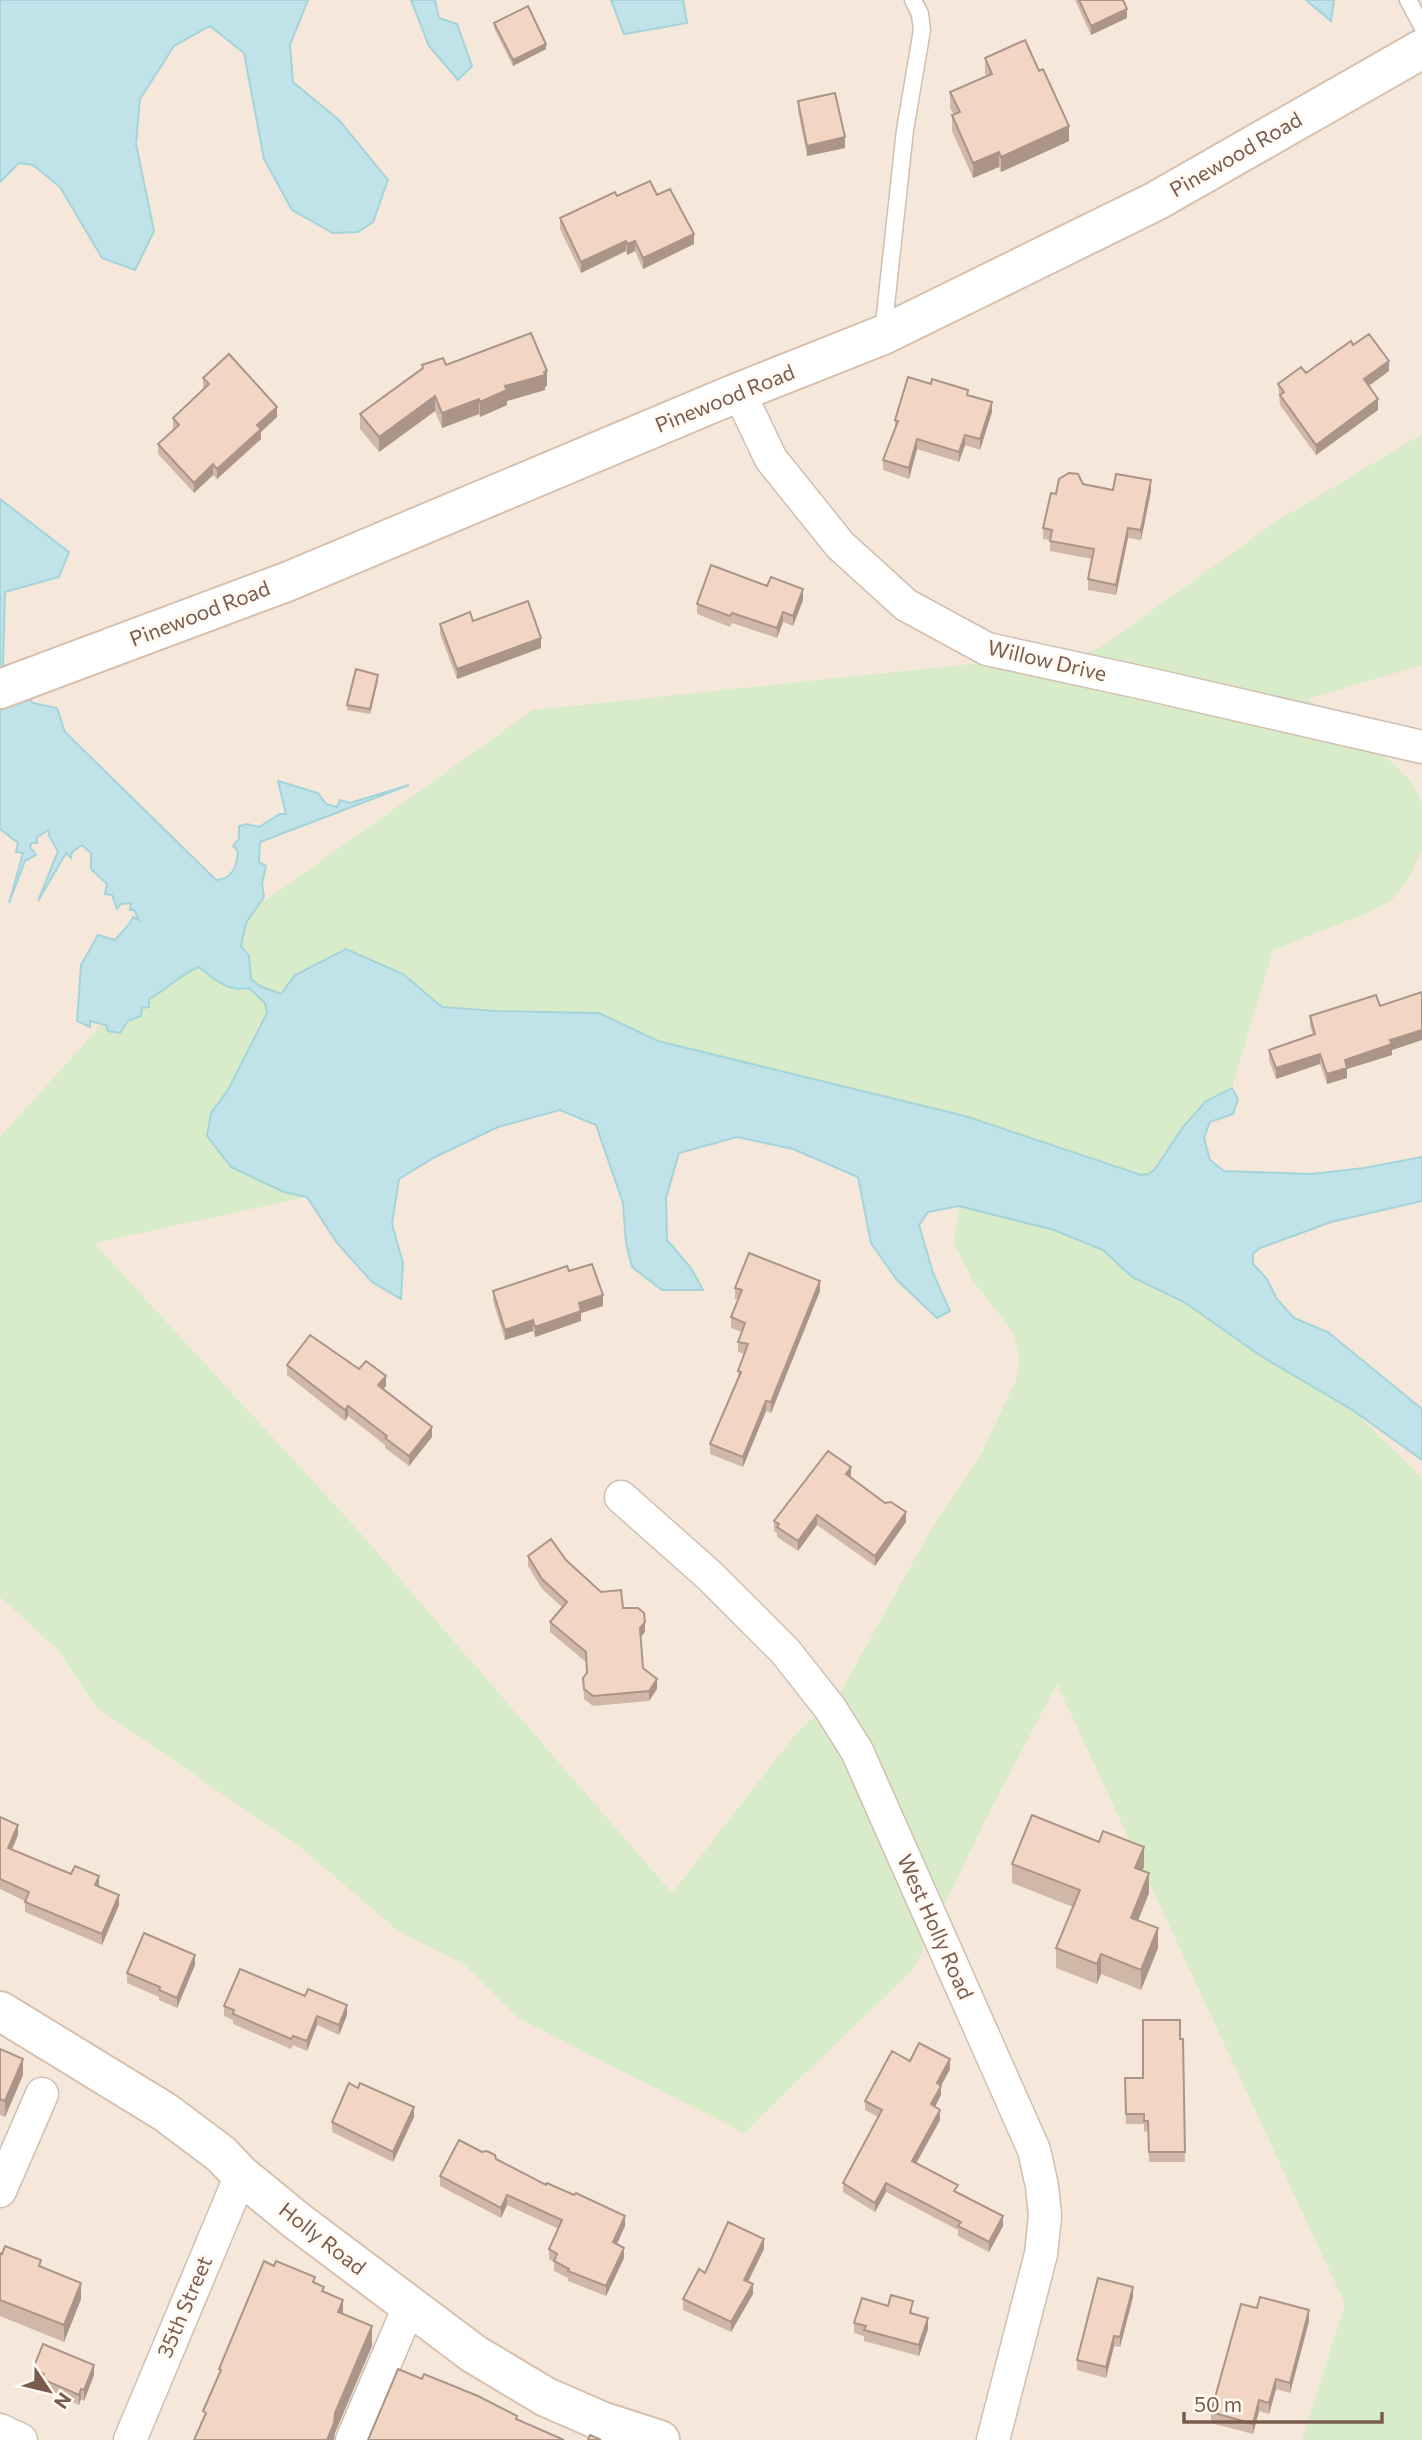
<svg xmlns="http://www.w3.org/2000/svg" width="1422" height="2440" font-family="Commissioner,sans-serif">
	<rect width="100%" height="100%" fill="#fdf6ec"/>
	<!-- residential -->
	<path fill="#f5e8da" d="M308 0H411L429 46 439 18 435 0H611L624 34 687 23 683 0H1306L1331 21 1334 0H1422V2440H0V596L69 552 0 499V182L19 163 33 165 60 187 102 257 154 231 136 144 140 99 174 46 210 26 244 53 264 159 339 120 293 82 290 45Z"/>
	<!-- green -->
	<path fill="#d8ecc9" d="M1422 434V665L1307 699 1384 755 1410 780 1422 802V851L1407 881 1392 900 1367 913 1273 950 1232 1088 1206 1101 1183 1127 1149 1174 1141 1175 965 1116 658 1041 599 1013 495 1011 441 1008 403 974 260 1023 228 1090 211 1113 284 1192 307 1197 94 1243 356 1528 672 1893 798 1731 839 1695 936 1521 979 1458 1016 1380 1020 1359 1012 1331 973 1281 954 1244 959 1206 1054 1230 1103 1250 1132 1277 1184 1302 1261 1356 1354 1411 1422 1478V2440H1302L1345 2304 1057 1684 989 1813 914 1968 744 2133 518 2018 465 1965 397 1930 302 1849 96 1707 58 1650 0 1597V1137L120 1004 533 710 1095 651 1277 521Z"/>
	<!-- water -->
	<path fill="#bfe3e8" stroke="#a5d3da" stroke-width="2" d="M0 0H308L290 45 293 82 339 120 388 180 373 222 358 232 333 233 292 210 264 159 244 53 210 26 174 46 140 99 136 144 154 231 135 270 102 258 60 187 33 165 19 163 0 182Z
		M411 0H435L439 18 457 24 472 66 458 80 429 46Z
		M611 0H683L687 23 624 34Z
		M1306 0H1334L1331 21Z
		M0 499 69 552 59 577 5 592 3 663 33 703 57 708 65 732 216 880C233 879 237 866 238 851L233 846 239 839V826L247 824 259 827 280 814H286L278 781 318 793 326 804 337 807 340 800 350 803 409 785 260 842 259 862 266 866 262 883 264 897 246 923 241 946 249 956 251 979 260 986 281 994 295 975 346 949 403 974 442 1007 495 1011 599 1013 658 1041 965 1116 1141 1175 1149 1174 1155 1169 1183 1127 1206 1101 1232 1088 1238 1099 1233 1114 1210 1122 1204 1138 1210 1160 1224 1171 1311 1174 1364 1168 1422 1157V1201L1331 1222 1260 1248 1253 1254V1264L1267 1279 1277 1299 1294 1318 1328 1332 1422 1409V1460L1354 1411 1261 1356 1184 1302 1132 1277 1103 1250 1054 1230 959 1206 928 1212 919 1225 933 1273 950 1311 937 1318 897 1280 871 1243 858 1177 793 1149 737 1137 679 1153 666 1198 667 1240 691 1268 703 1290H662L632 1267 626 1243 623 1203 596 1125 560 1110 498 1127 435 1157 399 1179 392 1224 403 1263 401 1299 372 1282 337 1243 307 1197 284 1192 231 1167 207 1136 211 1113 228 1090 267 1013 265 1003 249 988C227 992 215 980 199 967 180 974 167 990 149 999V1007L142 1008 141 1016 128 1021 120 1033 108 1031 106 1025 90 1021V1027L77 1021 81 965 98 935 115 940C121 932 129 927 133 917L139 920 134 910H130L131 903 121 904 117 909 112 895 105 894 107 884 91 869V853L82 845 72 852 71 858 66 853 38 901 58 851 49 836V830L37 837V843H31L30 847 36 855 25 861 9 903 23 853 16 852 18 843 0 829Z"/>
	<g fill="none" stroke-linecap="round" stroke-linejoin="round">
		<defs>
			<path id="lane" d="M1408 0 1422 26
				M883 333 905 130 922 30 920 14 913 0"/>
			<path id="street" d="M739 392 771 459 840 545 906 605 987 649 1148 684 1422 747
				M621 1497 710 1576 785 1651 830 1708 857 1751 1034 2150 1042 2186 1045 2216 1041 2254 993 2440
				M0 2191 42 2094
				M0 2430 21 2440
				M130 2440 241 2175
				M352 2440 409 2307"/>
			<path id="secondary" d="M0 689 289 581 739 392 883 335 1156 201 1422 49
				M0 2011 165 2112 221 2154 241 2175 297 2221 474 2354 546 2397 601 2421 660 2440"/>
		</defs>
		<!-- lane casing -->
		<use href="#lane" stroke="#d1beb0" stroke-width="19"/>
		<!-- street casing -->
		<use href="#street" stroke="#d1beb0" stroke-width="35"/>
		<!-- secondary casing -->
		<use href="#secondary" stroke="#d6c0b0" stroke-width="42"/>
		<!-- lane -->
		<use href="#lane" stroke="#fff" stroke-width="16"/>
		<!-- street -->
		<use href="#street" stroke="#fff" stroke-width="32"/>
		<!-- secondary -->
		<use href="#secondary" stroke="#fff" stroke-width="38"/>
	</g>
	<!-- wall -->
	<path fill="#d1b7a8" d="M1075 0H1123L1127 18 1091 35Z
		M494 23 546 49 513 66 494 28Z
		M985 58 1069 141 1001 172 999 167 973 178 952 131V115H954L950 108V92L986 76 985 73Z
		M798 101 845 148 807 156 798 111Z
		M657 195 694 244 643 269 635 251 627 255 626 251 581 273 560 229V218L617 196Z
		M1353 345 1389 371 1369 386 1378 410 1316 455 1280 405 1278 384 1306 373Z
		M422 365H446L547 386 545 387V390L507 401V405L480 417 479 414 442 428 435 411 379 452 360 429V414L422 369Z
		M203 378 277 417 261 432V439L217 479 213 475 194 493 158 454V444L174 430 173 428V418L204 389 203 388Z
		M968 395 992 412 980 450 965 445 959 462 917 449 909 479 883 470V460L895 428V420Z
		M1083 484 1113 490 1151 491 1141 540 1128 538 1116 595 1088 590V579L1092 559 1050 551V540L1043 539V528L1056 494Z
		M803 600 793 626 783 622 777 638 732 623 730 627 697 614V604Z
		M473 621 541 648 457 679 440 634V624Z
		M378 680 370 714 347 710V705Z
		M1422 992V1040L1392 1050V1055L1347 1069V1078L1327 1084 1320 1064 1276 1079 1269 1060V1050L1313 1035 1310 1026V1016L1380 1006Z
		M569 1271 603 1306 581 1313V1321L535 1337 533 1331 505 1340 493 1301V1291Z
		M735 1288 820 1291 771 1413 766 1411 743 1467 710 1454V1444L738 1378V1371L745 1354 738 1352V1342L742 1332 731 1328V1317L738 1299H735Z
		M287 1365 359 1369 386 1386 383 1389 432 1437 409 1466 385 1448V1445L348 1416 345 1421 287 1375Z
		M851 1477 850 1478 906 1522 875 1566 817 1525 798 1551 777 1537V1533L774 1531V1521Z
		M528 1556 566 1560 601 1592 623 1608 645 1632 640 1637 643 1668 657 1689 649 1701 593 1706 584 1699 583 1678 586 1674V1662L550 1632V1622L562 1607 542 1589 528 1566Z
		M0 1817 18 1835 12 1850 99 1886V1887L119 1905 102 1945 25 1912V1901L0 1889Z
		M1012 1864 1144 1867 1142 1870 1149 1893 1138 1920 1158 1948 1141 1990 1101 1974 1097 1984 1056 1968V1948L1073 1907 1012 1883Z
		M195 1965 177 2008 159 2000V1997L127 1983V1973Z
		M224 2006 347 2015 339 2035 317 2025 307 2051 293 2045 291 2049 233 2024V2020L224 2016Z
		M1180 2039H1183L1185 2162H1149L1148 2131 1144 2132V2124H1126L1125 2089 1143 2078Z
		M0 2049 23 2075 5 2117 0 2115Z
		M910 2061 950 2069 941 2086V2095L935 2107 940 2120 916 2163 1003 2226 989 2252 958 2236V2230L886 2192 875 2212 843 2192V2183L878 2117 865 2110V2101Z
		M358 2088 414 2117 393 2162 332 2132V2122Z
		M496 2159 625 2226 617 2244 624 2258 606 2296 568 2281V2278L554 2271V2262L549 2259V2249L559 2229 507 2205 501 2218 440 2186V2176Z
		M764 2249 748 2281 753 2294 731 2332 683 2310V2299L705 2273Z
		M0 2253 41 2267 81 2299 64 2342 0 2316Z
		M1133 2297 1120 2347 1114 2346 1106 2378 1077 2370V2360Z
		M888 2306 913 2312V2314L928 2329 919 2356 864 2341V2336L854 2333V2323Z
		M1309 2321 1290 2393 1276 2389 1269 2414 1259 2411 1253 2434 1211 2423V2412Z
		M33 2369 94 2375 84 2401 81 2399 79 2405 42 2389V2383L33 2379Z"/>
	<!-- shaded-wall -->
	<path fill="#aa9588" d="M1127 9V18L1091 35V26Z
		M546 44V49L513 66V60Z
		M1069 126V141L1001 172V157Z
		M845 137V148L807 156V146Z
		M999 152V167L973 178V163Z
		M694 234V244L643 269V258Z
		M626 241V251L581 273V262Z
		M635 241V251L627 255V244Z
		M1389 361V371L1364 389V379Z
		M547 371V386L545 387V390L507 401V405L480 417V402L505 386Z
		M435 396V411L379 452V437Z
		M479 399V414L442 428V413Z
		M1378 399V410L1316 455V445Z
		M992 402V412L980 450V439Z
		M277 407V417L261 432V439L217 479V469L257 425Z
		M965 435V445L959 462V452Z
		M917 439V449L909 479V468Z
		M213 464V475L194 493V483Z
		M1151 480V491L1141 540V530Z
		M1128 528V538L1116 595V585Z
		M803 589V600L793 626V616Z
		M783 612V622L777 638V628Z
		M541 638V648L457 679V669Z
		M378 675V680L370 714V709Z
		M1422 1030V1040L1392 1050V1055L1347 1069V1078L1327 1084V1074L1345 1060 1390 1040Z
		M1320 1054V1064L1276 1079V1068Z
		M820 1281V1291L771 1413V1402Z
		M603 1295V1306L581 1313V1321L535 1337V1327L579 1303Z
		M533 1320V1331L505 1340V1330Z
		M386 1376V1386L378 1395V1385Z
		M766 1401V1411L743 1467V1457Z
		M348 1406V1416L345 1421V1410Z
		M432 1427V1437L409 1466V1456Z
		M851 1467V1477L846 1484V1474Z
		M906 1512V1522L875 1566V1556Z
		M817 1515V1525L798 1551V1541Z
		M645 1622V1632L640 1638V1628Z
		M657 1679V1689L649 1701V1691Z
		M18 1825V1835L8 1858V1848Z
		M1144 1847V1867L1135 1887V1868Z
		M1149 1873V1893L1131 1938V1918Z
		M99 1876V1886L95 1895V1885Z
		M119 1895V1905L102 1945V1934Z
		M1158 1928V1948L1141 1990V1970Z
		M1101 1954V1974L1097 1984V1964Z
		M195 1955V1965L177 2008V1998Z
		M347 2005V2015L339 2035V2025Z
		M317 2016V2025L307 2051V2041Z
		M23 2059V2075L5 2117V2101Z
		M950 2059V2069L937 2093V2083Z
		M941 2086V2095L931 2114V2104Z
		M414 2107V2117L393 2162V2152Z
		M940 2110V2120L912 2171V2161Z
		M886 2183V2192L875 2212V2203Z
		M507 2195V2205L501 2218V2208Z
		M625 2216V2226L613 2252V2242Z
		M1003 2216V2226L989 2252V2242Z
		M764 2239V2249L744 2290V2280Z
		M624 2248V2258L606 2296V2286Z
		M81 2283V2299L64 2342V2325Z
		M753 2284V2294L731 2332V2322Z
		M1133 2287V2297L1120 2347V2337Z
		M343 2300V2319L338 2312Z
		M1309 2310V2321L1290 2393V2383Z
		M928 2318V2329L919 2356V2345Z
		M372 2326V2346L335 2433 334 2440H327L335 2413Z
		M1114 2336V2346L1106 2378V2367Z
		M94 2365V2375L84 2401V2390Z
		M1276 2379V2389L1269 2414V2403Z
		M81 2389V2399L79 2405V2395Z
		M1259 2400V2411L1253 2434V2424Z"/>
	<!-- building -->
	<path fill="#f3d5c3" stroke="#aa9588" stroke-width="2" d="M1079 0H1123L1127 9 1091 26Z
		M528 6 546 44 513 60 494 23Z
		M1025 40 1039 71 1043 69 1069 126 1001 157 999 152 973 163 952 115 960 112 950 92 992 74 985 58Z
		M835 93 845 137 807 146 798 101Z
		M650 181 657 195 670 189 694 234 643 258 635 241 627 244 626 241 581 262 560 218 615 192 617 196Z
		M531 333 547 371 544 372 545 375 505 386 507 390 480 402 479 399 442 413 435 396 379 437 360 414 423 368 422 365 443 358 446 365Z
		M1369 334 1389 361 1364 379 1378 399 1316 445 1280 395 1284 392 1278 384 1301 367 1306 373 1351 341 1353 345Z
		M229 354 277 407 257 425 261 429 217 469 213 464 194 483 158 444 179 425 173 418 209 384 203 378Z
		M908 377 931 384 932 379 968 390 967 395 992 402 980 439 965 435 959 452 917 439 909 468 883 460 898 421 895 420Z
		M1069 473 1078 474 1083 484 1113 490 1116 474 1151 480 1141 530 1128 528 1116 585 1088 579 1094 549 1050 541 1052 530 1043 528 1051 493 1056 494 1059 479Z
		M711 565 767 586 771 577 803 589 793 616 783 612 777 628 732 613 730 616 697 604Z
		M528 601 541 638 457 669 440 624 470 612 473 621Z
		M356 669 378 675 370 709 347 705Z
		M1422 992V1030L1390 1040 1392 1044 1345 1060 1347 1068 1327 1074 1320 1054 1276 1068 1269 1050 1315 1034 1310 1016 1376 995 1380 1006Z
		M749 1253 820 1281 771 1402 766 1401 743 1457 710 1444 741 1372 738 1371 748 1344 738 1342 745 1323 731 1317 742 1290 735 1288Z
		M592 1264 603 1295 579 1303 581 1311 535 1327 533 1320 505 1330 493 1291 567 1266 569 1271Z
		M310 1335 359 1369 366 1361 386 1376 378 1385 432 1427 409 1456 385 1438 387 1436 348 1406 345 1410 287 1365Z
		M828 1451 851 1467 846 1474 885 1503 891 1502 906 1512 875 1556 817 1515 798 1541 777 1527 779 1524 774 1521Z
		M551 1539 566 1560 601 1592 621 1590 623 1608H638L644 1613 645 1622 640 1628 643 1668 657 1679 649 1691 593 1696 584 1689 583 1678 587 1673 586 1652 550 1622 567 1602 542 1579 528 1556Z
		M1032 1815 1099 1842 1103 1831 1144 1847 1135 1868 1149 1873 1131 1918 1158 1928 1141 1970 1101 1954 1097 1964 1056 1948 1080 1890 1012 1864Z
		M0 1817 18 1825 8 1848 71 1874 75 1866 99 1876 95 1885 119 1895 102 1934 25 1902 29 1892 0 1879Z
		M144 1933 195 1955 177 1998 159 1990 160 1987 127 1973Z
		M240 1969 305 1996 308 1989 347 2005 339 2025 317 2016 307 2041 293 2036 291 2039 233 2014 234 2010 224 2006Z
		M1143 2020H1180V2039H1183L1185 2152H1149L1148 2121H1144V2114H1126L1125 2078H1143Z
		M919 2043 950 2059 937 2083 941 2086 931 2104 940 2110 912 2161 958 2185 954 2191 1003 2216 989 2242 958 2226 961 2222 886 2183 875 2203 843 2183 882 2110 865 2101 892 2051 910 2061Z
		M0 2049 23 2059 5 2101 0 2099Z
		M349 2083 358 2088 360 2083 414 2107 393 2152 332 2122Z
		M459 2140 482 2152 487 2151 495 2155 496 2159 546 2185 547 2183 574 2195 576 2193 625 2216 613 2242 624 2248 606 2286 568 2271 569 2269 554 2261 557 2254 549 2249 562 2220 507 2195 501 2208 440 2176Z
		M728 2222 764 2239 744 2280 753 2284 731 2322 683 2299 699 2269 705 2273Z
		M5 2246 41 2260 39 2266 81 2283 64 2325 0 2300V2253L2 2254Z
		M264 2261 274 2266 276 2261 315 2277 313 2282 324 2287 322 2291 343 2300 338 2312 372 2326 335 2413 334 2423 327 2440H194L206 2413 203 2411 221 2370 219 2369Z
		M1098 2278 1133 2287 1120 2337 1114 2336 1106 2367 1077 2360Z
		M891 2295 913 2301 910 2313 928 2318 919 2345 864 2330 866 2326 854 2323 862 2298 888 2306Z
		M1260 2297 1309 2310 1290 2383 1276 2379 1269 2403 1259 2400 1253 2424 1211 2412 1241 2304 1257 2308Z
		M43 2344 94 2365 84 2390 81 2389 79 2395 42 2379 44 2374 33 2369Z
		M398 2369 422 2379 424 2374 478 2396 517 2416 516 2419 564 2440H368Z
		M590 2435 601 2440H588Z"/>
	<g text-anchor="middle" stroke-width="6" stroke-linejoin="round" paint-order="stroke">
		<!-- street labels -->
		<g font-size="21" fill="#7a5c4d" stroke="#fffaf3">
			<text transform="translate(1236 155) rotate(-30)" y="7">Pinewood Road</text>
			<text transform="translate(725 399) rotate(-22)" y="7">Pinewood Road</text>
			<text transform="translate(200 614) rotate(-21)" y="7">Pinewood Road</text>
			<text transform="translate(1047 661) rotate(13)" y="7">Willow Drive</text>
			<text transform="translate(935 1927) rotate(66)" y="7">West Holly Road</text>
			<text transform="translate(322 2239) rotate(38)" y="7">Holly Road</text>
			<text transform="translate(185 2307) rotate(-67)" y="7">35th Street</text>
		</g>
	</g>
	<!-- north arrow -->
	<g transform="translate(49 2391) rotate(125)" stroke="#fffaf3" stroke-width="5" paint-order="stroke">
	<path d="M0-5L12 26L0 18L-12 26Z" fill="#7a5c4d"/>
	<text y="-10" font-size="19" font-weight="bold" text-anchor="middle" fill="#7a5c4d">N</text>
	</g>
	<!-- scale -->
	<path d="M1184 2412v10h198v-10" fill="none" stroke="#7a5c4d" stroke-width="3.5"/>
	<text x="1194" y="2412" font-size="21" fill="#7a5c4d" stroke="#fffaf3" stroke-width="5" paint-order="stroke">50 m</text>
</svg>
